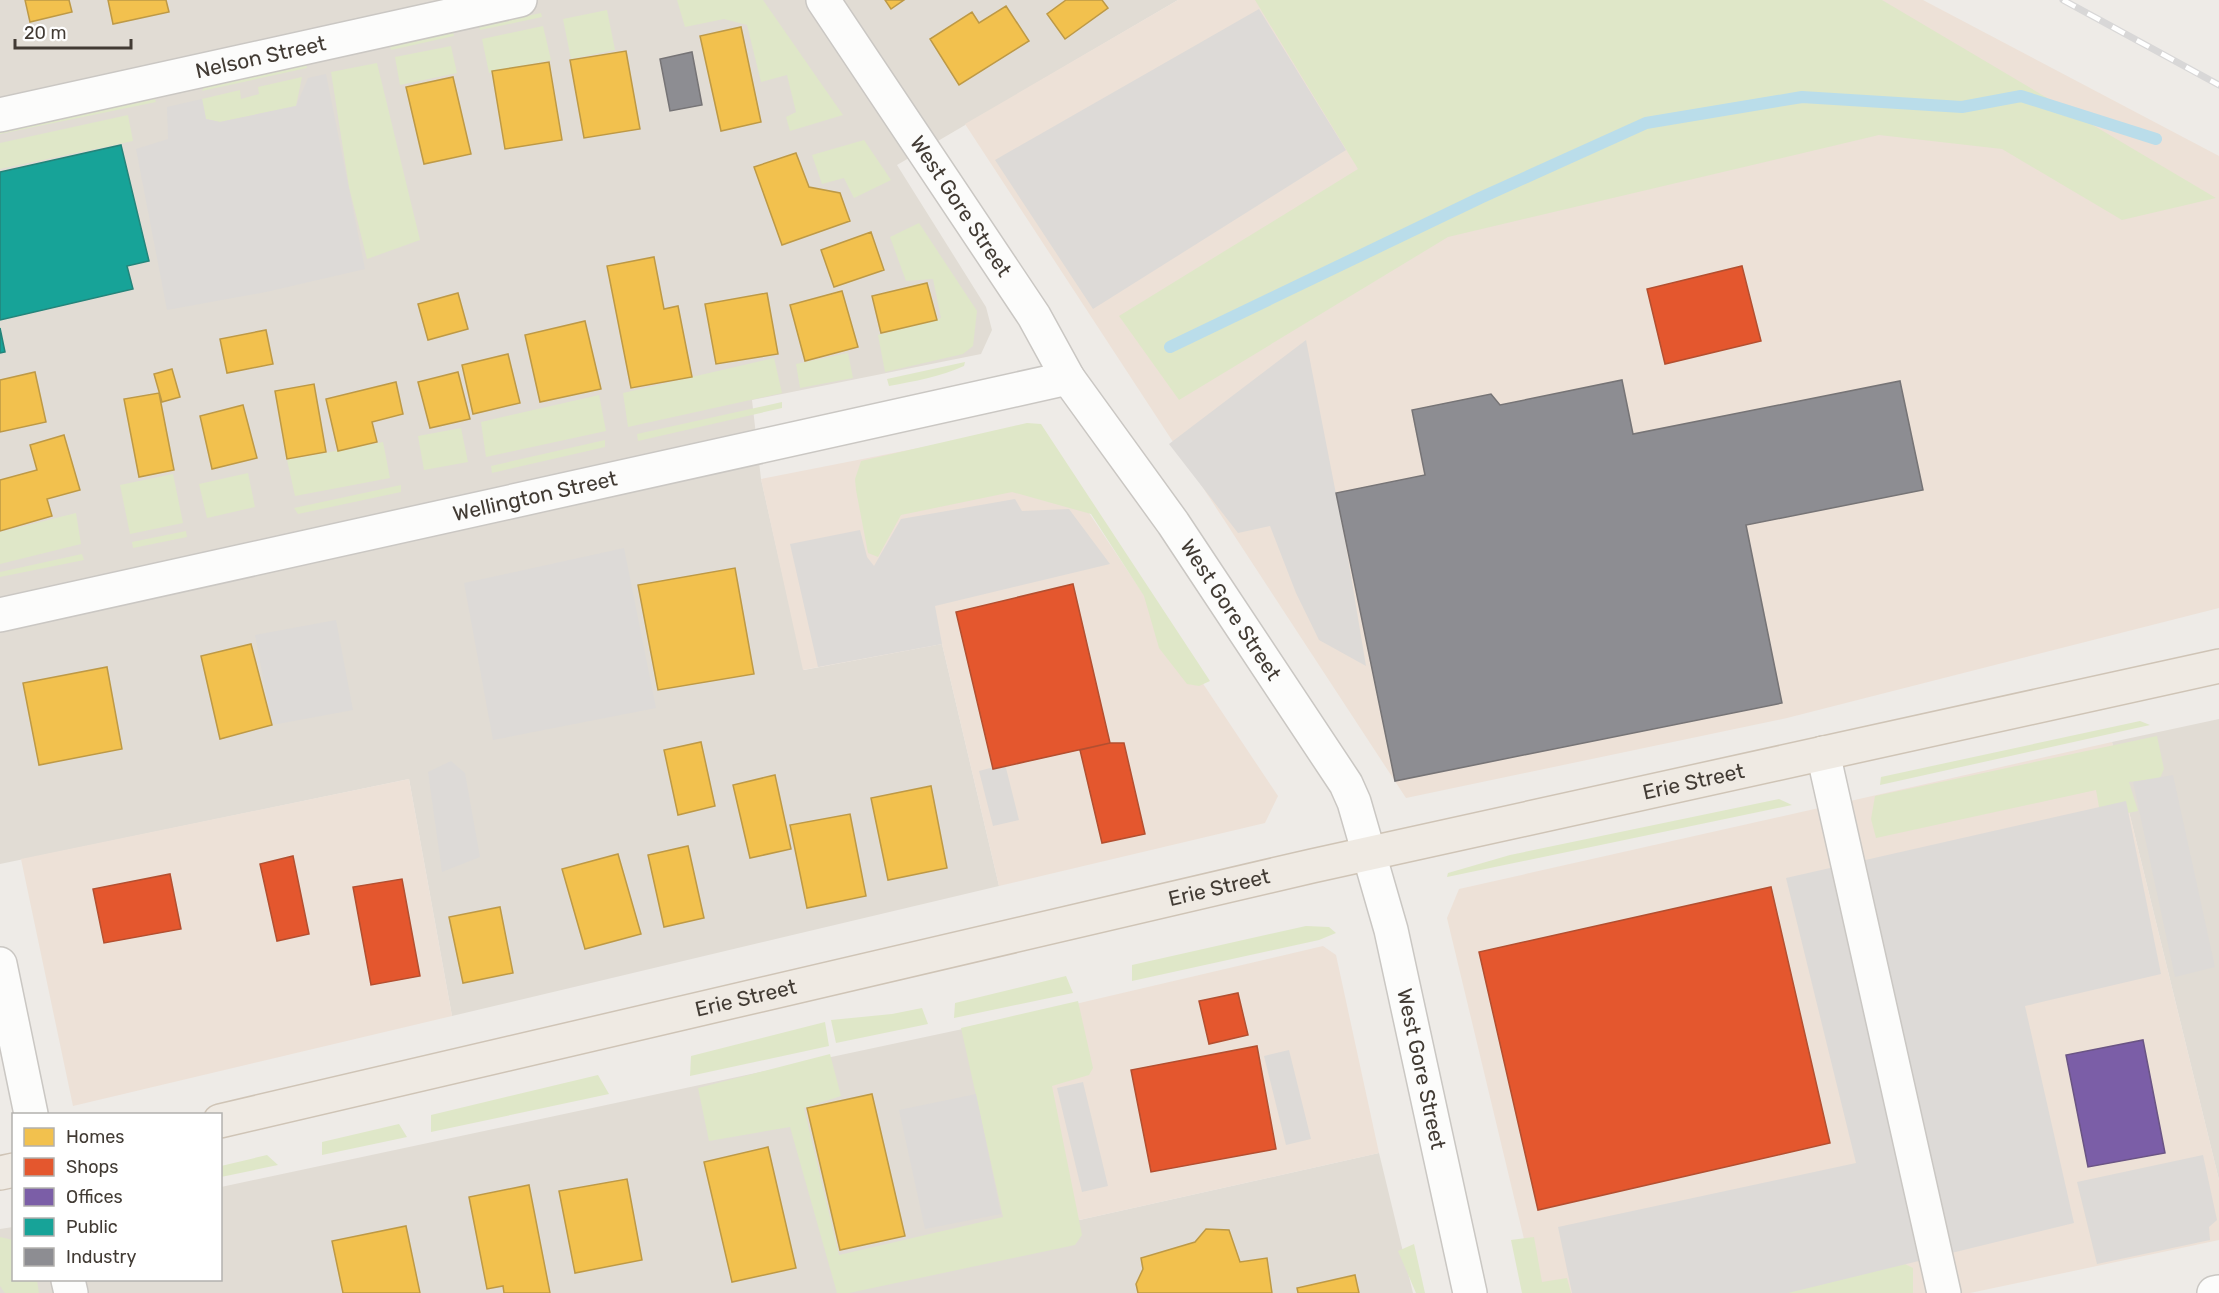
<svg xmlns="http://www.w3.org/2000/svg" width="2219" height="1293" font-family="Rubik,sans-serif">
	<rect width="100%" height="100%" fill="#eeebe7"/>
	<!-- residential -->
	<path fill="#e1dcd4" d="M0 0H1178L897 165 986 307 992 330 981 354 752 400 761 479 804 670 942 644 999 886 452 1016 409 779 0 864Z
		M2219 719V1180L2112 742Z
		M1024 1016 1075 1221 1379 1153 1413 1293H0V1229L13 1227 14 1280H220L221 1187Z"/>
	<!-- commercial -->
	<path fill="#ede1d7" d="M1178 0H1923L2219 156V608L1787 718 1406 798 965 124Z
		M1031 426 1278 796 1265 823 999 886 942 644 803 670 761 479Z
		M2112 742 2219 1180V1240L1970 1293H1537L1447 918 1459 889Z
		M409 779 452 1016 73 1106 21 859Z
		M1323 946 1336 955 1379 1153 1075 1221 1024 1016Z"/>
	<!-- green -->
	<path fill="#dfe7c8" d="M677 0H763L843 115 790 131 786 117 796 112 787 75 761 82 747 25 724 19 685 27Z
		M1255 0H1882L2216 198 2122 220 2002 149 1879 135 1448 237 1179 400 1119 316 1358 169Z
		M607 10 615 50 571 59 563 19Z
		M541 13 542 17 480 30 479 26Z
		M543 26 551 60 489 73 482 39Z
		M453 32 454 36 391 50 390 46Z
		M451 46 457 73 400 85 395 57Z
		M306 63 307 68 202 91 204 87Z
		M377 63 420 240 367 259 349 187 331 72Z
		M302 77 296 106 220 122 206 119 202 99 240 90 241 99 259 94 258 87Z
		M154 97 156 102 0 134V131Z
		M128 115 133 141 0 169V143Z
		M864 140 891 180 854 198 844 178 822 184 812 155Z
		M919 223 977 311 973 346 963 354 885 372 878 335 941 318 933 279 906 281 890 237Z
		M848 353 853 378 800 388 796 364Z
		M774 358 782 393 628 427 623 393Z
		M965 362 964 366C940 377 915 381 889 386L887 379Z
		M599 395 606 431 486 457 481 422Z
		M782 402V408L638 441 637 434Z
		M1027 423 1041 424 1210 681 1199 686 1187 684 1159 648 1144 596 1091 514 1012 492 901 515 878 557 868 553 856 490 855 479 861 461Z
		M461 428 468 462 424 470 418 436Z
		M605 440V447L492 473 491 466Z
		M383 442 390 478 295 496 287 460Z
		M248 473 255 507 207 518 199 484Z
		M173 474 183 523 130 534 120 485Z
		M401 485V492L298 514 294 508Z
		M76 513 81 544 0 564V532Z
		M186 531 187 537 133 548 132 542Z
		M82 554 84 560 0 577V572Z
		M2140 721 2150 725 1880 785 1881 777Z
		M2157 736 2164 769 2160 778 2129 782 2138 811 2101 818 2096 790 1876 838 1871 819 1875 796Z
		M1779 799 1792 805 1447 877 1448 873 1510 855Z
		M1306 926 1329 927 1336 933 1319 940 1132 981V965Z
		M1066 976 1073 993 954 1018 955 1003Z
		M1078 1001 1093 1068 1089 1075 1052 1086 1082 1235 1075 1245 849 1293H837L790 1127 709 1141 698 1088 830 1054 841 1096 804 1108 839 1255 1003 1217 961 1028Z
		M922 1008 928 1024 836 1043 831 1020 892 1014Z
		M825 1022 829 1046 690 1076 691 1056Z
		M598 1075 609 1094 431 1132V1115Z
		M399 1124 407 1137 322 1155V1142Z
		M267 1155 278 1165 221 1177V1166Z
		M0 1237 13 1240 14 1280H37L39 1293H5L0 1286Z
		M1534 1237 1542 1282 1567 1278 1571 1293H1522L1511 1240Z
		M1414 1244 1425 1293H1416L1398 1251Z
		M1905 1264 1913 1268V1293H1775Z"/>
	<!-- parking -->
	<path fill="#dddad7" d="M1259 9 1346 150 1093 309 995 160Z
		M326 74 365 269 266 292 167 310 136 149 168 139 167 107 202 99 206 119 220 122 296 106 308 78Z
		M1306 340 1345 540 1366 666 1319 640 1296 593 1270 526 1238 533 1169 444Z
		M1015 499 1022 511 1069 509 1110 564 935 606 942 644 818 667 790 544 860 530 867 557 874 566 901 519Z
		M624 548 656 708 493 740 464 583Z
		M336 620 353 710 272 725 255 635Z
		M451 761 465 773 480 857 442 872 428 772Z
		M1005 764 1019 820 993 826 979 771Z
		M2173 775 2215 967 2175 977 2133 782Z
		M2126 801 2161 974 2025 1006 2074 1223 1788 1293H1572L1558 1227 1856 1163 1786 878Z
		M1289 1050 1311 1139 1286 1145 1264 1056Z
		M1083 1082 1108 1186 1082 1192 1057 1088Z
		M976 1094 1001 1214 925 1229 899 1110Z
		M2203 1155 2217 1220 2209 1227 2210 1240 2097 1264 2077 1182Z"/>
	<!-- homes -->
	<path fill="#f2c14e" stroke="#bd9946" stroke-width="1.5" d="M25 0H69L72 12 30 22Z
		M108 0H166L169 12 113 24Z
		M885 0H904L891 9Z
		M1066 0H1102L1108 8 1065 39 1047 14Z
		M1006 6 1029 41 959 85 930 39 972 12 979 23Z
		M741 27 761 122 721 131 700 36Z
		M626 51 640 129 584 138 570 60Z
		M549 62 562 140 505 149 492 71Z
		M453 77 471 154 424 164 406 87Z
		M796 153 809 187 840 193 850 221 782 245 754 167Z
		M871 232 884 270 834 287 821 250Z
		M654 257 664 309 678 306 692 377 631 388 607 266Z
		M927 283 937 320 881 333 872 296Z
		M842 291 858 347 805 361 790 305Z
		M458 293 468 329 428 340 418 304Z
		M767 293 778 354 716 364 705 304Z
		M585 321 601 389 540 402 525 335Z
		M266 330 273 364 227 373 220 339Z
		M508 354 520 403 473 414 462 365Z
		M172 369 180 397 162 402 154 374Z
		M35 372 46 422 0 432V380Z
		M458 372 470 419 430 428 418 382Z
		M396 382 403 414 372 422 377 442 338 451 326 399Z
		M314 384 326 452 287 459 275 391Z
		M159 393 174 470 139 477 124 399Z
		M243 405 257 458 212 469 200 416Z
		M64 435 80 490 47 499 52 516 0 531V480L37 470 30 445Z
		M735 568 754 674 658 690 638 585Z
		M251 644 272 725 220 739 201 656Z
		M107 667 122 749 39 765 23 683Z
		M701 742 715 806 678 815 664 750Z
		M775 775 791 849 750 858 733 785Z
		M931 786 947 868 888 880 871 798Z
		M850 814 866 896 807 908 790 825Z
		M688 846 704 918 664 927 648 855Z
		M618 854 641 934 585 949 562 869Z
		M500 907 513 973 463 983 449 917Z
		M872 1094 905 1236 840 1250 807 1108Z
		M768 1147 796 1268 732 1282 704 1162Z
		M627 1179 642 1260 575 1273 559 1191Z
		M529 1185 550 1293H504L503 1286 487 1289 469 1197Z
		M406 1226 420 1293H343L332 1241Z
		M1206 1229 1229 1230 1240 1262 1267 1258 1272 1293H1138L1136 1284 1143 1269 1141 1258 1195 1242Z
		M1355 1275 1359 1293H1298L1297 1288Z"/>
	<!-- shops -->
	<path fill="#e4572e" stroke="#b34f30" stroke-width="1.5" d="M1742 266 1761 341 1665 364 1647 289Z
		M1073 584 1110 743 993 769 956 612Z
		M1110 743H1124L1145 834 1102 843 1080 750Z
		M293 856 309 934 277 941 260 864Z
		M170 874 181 929 104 943 93 889Z
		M402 879 420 976 371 985 353 887Z
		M1771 887 1830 1143 1538 1210 1479 952Z
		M1238 993 1248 1035 1209 1044 1199 1001Z
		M1257 1046 1276 1149 1151 1172 1131 1070Z"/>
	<!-- offices -->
	<path fill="#7b5ea7" stroke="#6a5484" stroke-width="1.5" d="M2143 1040 2165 1153 2088 1167 2066 1055Z"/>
	<!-- public -->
	<path fill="#17a398" stroke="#24847a" stroke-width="1.5" d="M121 145 149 261 127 266 133 289 0 320V172Z
		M0 328 5 352 0 353Z"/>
	<!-- industry -->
	<path fill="#8d8d92" stroke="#767476" stroke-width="1.5" d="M692 52 702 105 670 111 660 59Z
		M1622 380 1633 434 1900 381 1923 490 1746 525 1782 703 1395 781 1336 493 1425 475 1412 410 1491 394 1500 405Z"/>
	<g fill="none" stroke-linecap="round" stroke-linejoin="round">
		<!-- stream -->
		<path stroke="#baddea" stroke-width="12" d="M1170 347 1480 198 1646 123 1802 97 1962 107 2021 96 2156 139"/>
		<defs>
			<g id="minor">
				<path id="s1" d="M823 0 1034 316 1068 378 1173 523 1346 784 1354 802 1391 930 1470 1293"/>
				<path id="s2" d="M0 115 520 0"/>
				<path id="s3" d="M0 615 1068 378"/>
				<path d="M1823 753 1944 1293"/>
				<path d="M0 964 31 1114"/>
				<path d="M68 1280 71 1293"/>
				<path d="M2214 1293 2219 1292"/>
			</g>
			<g id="major">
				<path id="s4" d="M220 1121 1312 866 2219 666"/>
				<path d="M0 1173 14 1170"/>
			</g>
		</defs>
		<!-- minor casing -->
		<use href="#minor" stroke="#cac7c3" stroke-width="36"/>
		<!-- major casing -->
		<use href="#major" stroke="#cfc4b6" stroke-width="36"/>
		<!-- minor -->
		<use href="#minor" stroke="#fcfcfb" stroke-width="33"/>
		<!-- major -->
		<use href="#major" stroke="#efeae3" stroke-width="33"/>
		<defs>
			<path id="rail" d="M2063 0 2219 85"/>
		</defs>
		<!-- rail casing -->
		<use href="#rail" stroke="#d8d7d7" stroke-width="7"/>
		<!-- rail -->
		<use href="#rail" stroke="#fff" stroke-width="4.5" stroke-dasharray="14" stroke-linecap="butt"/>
	</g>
	<g text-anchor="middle" stroke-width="6" stroke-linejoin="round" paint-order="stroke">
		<!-- street labels -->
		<g font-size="21" fill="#423b34" stroke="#fff">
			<text dy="7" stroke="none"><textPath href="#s2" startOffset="267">Nelson Street</textPath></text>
			<text dy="7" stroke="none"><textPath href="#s1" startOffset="248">West Gore Street</textPath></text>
			<text dy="7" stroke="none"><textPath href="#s3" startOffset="548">Wellington Street</textPath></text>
			<text dy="7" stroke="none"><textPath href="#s1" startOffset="734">West Gore Street</textPath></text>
			<text dy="7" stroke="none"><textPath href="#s4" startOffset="1512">Erie Street</textPath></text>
			<text dy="7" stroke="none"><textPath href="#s4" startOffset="1026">Erie Street</textPath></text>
			<text dy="7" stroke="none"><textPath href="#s4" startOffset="540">Erie Street</textPath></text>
			<text dy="7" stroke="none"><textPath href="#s1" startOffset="1238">West Gore Street</textPath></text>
		</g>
	</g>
	<!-- legend -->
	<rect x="12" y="1113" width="210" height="168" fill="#ffffff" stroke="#b3b1ae" stroke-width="1.5"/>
	<rect x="24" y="1128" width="30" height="18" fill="#f2c14e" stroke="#b3b1ae" stroke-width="1.5"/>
	<text x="66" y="1143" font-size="18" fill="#423b34">Homes</text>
	<rect x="24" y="1158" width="30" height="18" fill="#e4572e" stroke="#b3b1ae" stroke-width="1.5"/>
	<text x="66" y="1173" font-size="18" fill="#423b34">Shops</text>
	<rect x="24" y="1188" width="30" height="18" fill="#7b5ea7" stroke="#b3b1ae" stroke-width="1.5"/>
	<text x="66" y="1203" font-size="18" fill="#423b34">Offices</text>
	<rect x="24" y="1218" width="30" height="18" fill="#17a398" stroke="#b3b1ae" stroke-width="1.5"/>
	<text x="66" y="1233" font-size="18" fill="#423b34">Public</text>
	<rect x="24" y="1248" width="30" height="18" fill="#8d8d92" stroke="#b3b1ae" stroke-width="1.5"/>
	<text x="66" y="1263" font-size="18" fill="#423b34">Industry</text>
	<!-- scale -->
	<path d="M15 39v9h116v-9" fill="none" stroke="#423b34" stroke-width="3"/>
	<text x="24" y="39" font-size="18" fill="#423b34" stroke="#ffffff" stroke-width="4.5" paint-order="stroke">20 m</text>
</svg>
